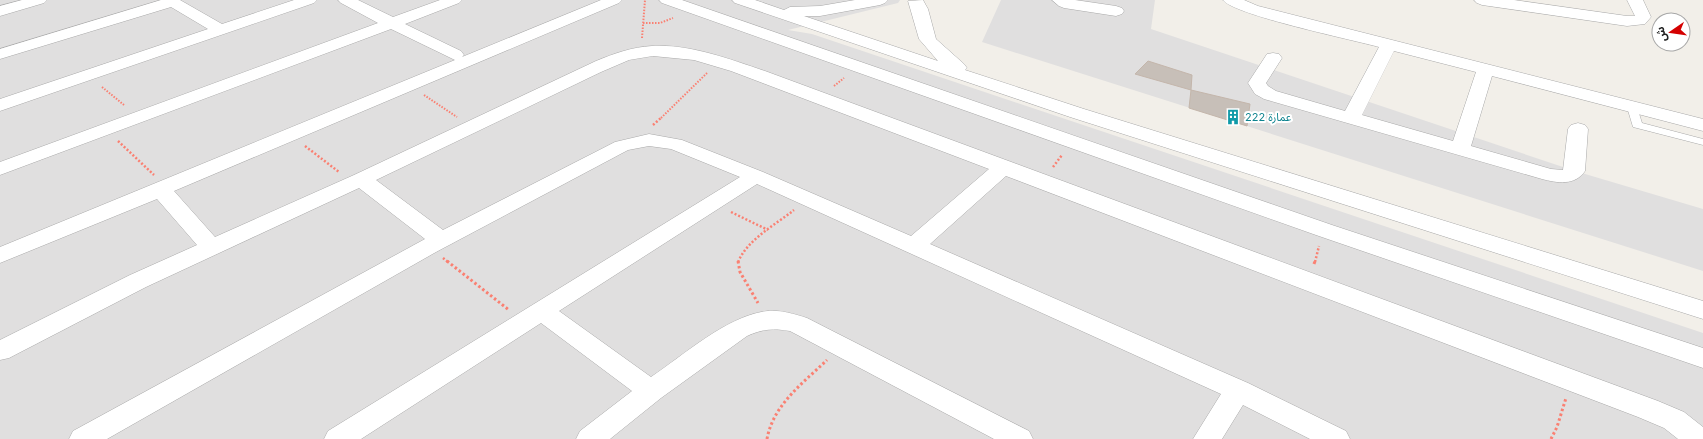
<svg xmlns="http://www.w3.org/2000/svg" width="1703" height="439" font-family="Inter,'Noto Sans Arabic',sans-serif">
	<rect width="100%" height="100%" fill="#f2efe9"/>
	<!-- residential -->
	<path fill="#e0dfdf" d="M0 0H900L898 3 788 30 812 34 1703 333V439H0Z
		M1001 0H1155L1151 29 1575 171 1703 209V271L982 42Z"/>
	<!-- building -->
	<path fill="#c7bfb8" stroke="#c4b6ab" d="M1148 61 1192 75 1191 90 1135 74Z
		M1191 90 1250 104 1247 126 1189 108Z"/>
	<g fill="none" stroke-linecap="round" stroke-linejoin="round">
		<defs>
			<path id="service" d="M1632 104 1637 107 1642 123 1703 139V145L1633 127 1627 107Z"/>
			<path id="minor" d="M22 0H47L44 3 0 16V6Z
				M161 0H180L222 24 294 0H317L314 3 0 111V99L208 29 171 7 0 59V49Z
				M338 0H358L393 17 440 0H462L459 3 405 24 461 51 464 55 462 57 601 0H622L619 3 174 191 215 237 354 175 596 61C613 54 632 47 652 46 690 44 729 59 765 71L1658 401 1684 412 1703 427V439H1678L1664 428 1638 417 1006 176 930 244 1248 383 1346 431 1350 439H1310L1243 405 1222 439H1193L1221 394 757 184 559 311 651 377C684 355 728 315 768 311 781 310 794 314 807 318L1029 431 1033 439H994L790 331C774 328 762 329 747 336L661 398 610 439H576L580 431 632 391 541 323 361 439H324L328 431 740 177 671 149 649 146 628 150 436 252 107 439H69L73 431 425 239 359 188 146 287 9 358 0 360V340L130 275 197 245 157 199 0 263V247L455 60 391 29 0 175V162L378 23 341 3ZM653 56 694 60 731 71 989 169 911 236 763 172 682 140 649 134 615 142 443 230 376 180 601 72 629 60Z
				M659 0H682L1332 225 1703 348V368L1316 235 662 3Z
				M732 0H755L784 10 790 7 820 6 855 0H888L885 3 880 5 820 16H804L938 61 919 39 908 1 923 0 928 9 936 39 964 64 967 68 965 70 1084 109 1703 301V319L1070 117 735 3Z
				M1052 0H1075L1116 6 1122 8 1124 11 1122 14 1116 16 1064 8 1059 6Z
				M1223 0H1244L1258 6 1703 119V131L1492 76 1471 146 1551 169 1563 170 1568 129 1571 125 1578 123 1585 125 1588 129 1585 171C1575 186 1557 183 1542 179L1264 99 1255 94 1248 83 1267 54 1273 53 1279 54 1282 58 1266 83 1268 86 1276 91 1345 111 1379 47C1354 40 1233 15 1223 0ZM1394 51 1476 72 1453 141 1362 115Z
				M1474 0H1514L1627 16H1635L1627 0H1643L1651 17 1645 24 1627 26 1482 5 1477 3Z"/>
		</defs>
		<!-- service casing -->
		<use href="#service" stroke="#a9a9a9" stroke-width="1"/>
		<!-- minor casing -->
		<use href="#minor" stroke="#a9a9a9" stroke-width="1"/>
		<!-- path-far2 -->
		<path stroke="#fa8072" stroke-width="2" stroke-dasharray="1.5 1.5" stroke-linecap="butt" d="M643 23H660L673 18
			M642 38 645 0
			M834 86 844 78
			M102 87 124 105
			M424 95 457 117
			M661 118 707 73"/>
		<!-- path-far1 -->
		<path stroke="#fa8072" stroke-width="2.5" stroke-dasharray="2 2" stroke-linecap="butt" d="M653 125 662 117
			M118 141 154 175
			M305 146 339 172
			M1053 167 1062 155
			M731 212 768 230
			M443 258 448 262
			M738 262C748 239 775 225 794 210
			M1315 262 1319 246"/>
		<!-- path -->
		<path stroke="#fa8072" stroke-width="3" stroke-dasharray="2.5 2.5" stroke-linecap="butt" d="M447 261 509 310
			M738 261 740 272 758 303
			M1314 264 1315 261
			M767 439C773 405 803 383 827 360
			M1551 439 1557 427 1566 398"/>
		<!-- service -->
		<use href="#service" fill="#fff" fill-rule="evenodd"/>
		<!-- minor -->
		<use href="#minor" fill="#fff" fill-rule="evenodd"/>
	</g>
	<!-- icons -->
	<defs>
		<symbol id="building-bare" viewBox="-9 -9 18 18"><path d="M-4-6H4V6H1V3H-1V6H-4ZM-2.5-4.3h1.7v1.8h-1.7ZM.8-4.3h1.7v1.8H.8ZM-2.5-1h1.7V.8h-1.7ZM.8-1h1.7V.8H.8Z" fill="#0f9aa8" stroke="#fff" stroke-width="2.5" paint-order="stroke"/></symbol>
	</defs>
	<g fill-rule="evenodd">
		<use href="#building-bare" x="1222" y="106" width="22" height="22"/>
	</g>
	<g text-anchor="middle" stroke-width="4" stroke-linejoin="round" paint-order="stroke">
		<!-- culture labels -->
		<g font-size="11" fill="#0d838f" stroke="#fff" text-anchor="start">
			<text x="1245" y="121">عمارة 222</text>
		</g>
	</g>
	<!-- north arrow -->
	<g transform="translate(1671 32) rotate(257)"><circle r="19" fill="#ffffff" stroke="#a7a7a7"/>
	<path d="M0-3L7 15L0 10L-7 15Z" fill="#d40000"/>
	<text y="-6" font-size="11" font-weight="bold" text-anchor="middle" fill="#222222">ش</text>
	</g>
</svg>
